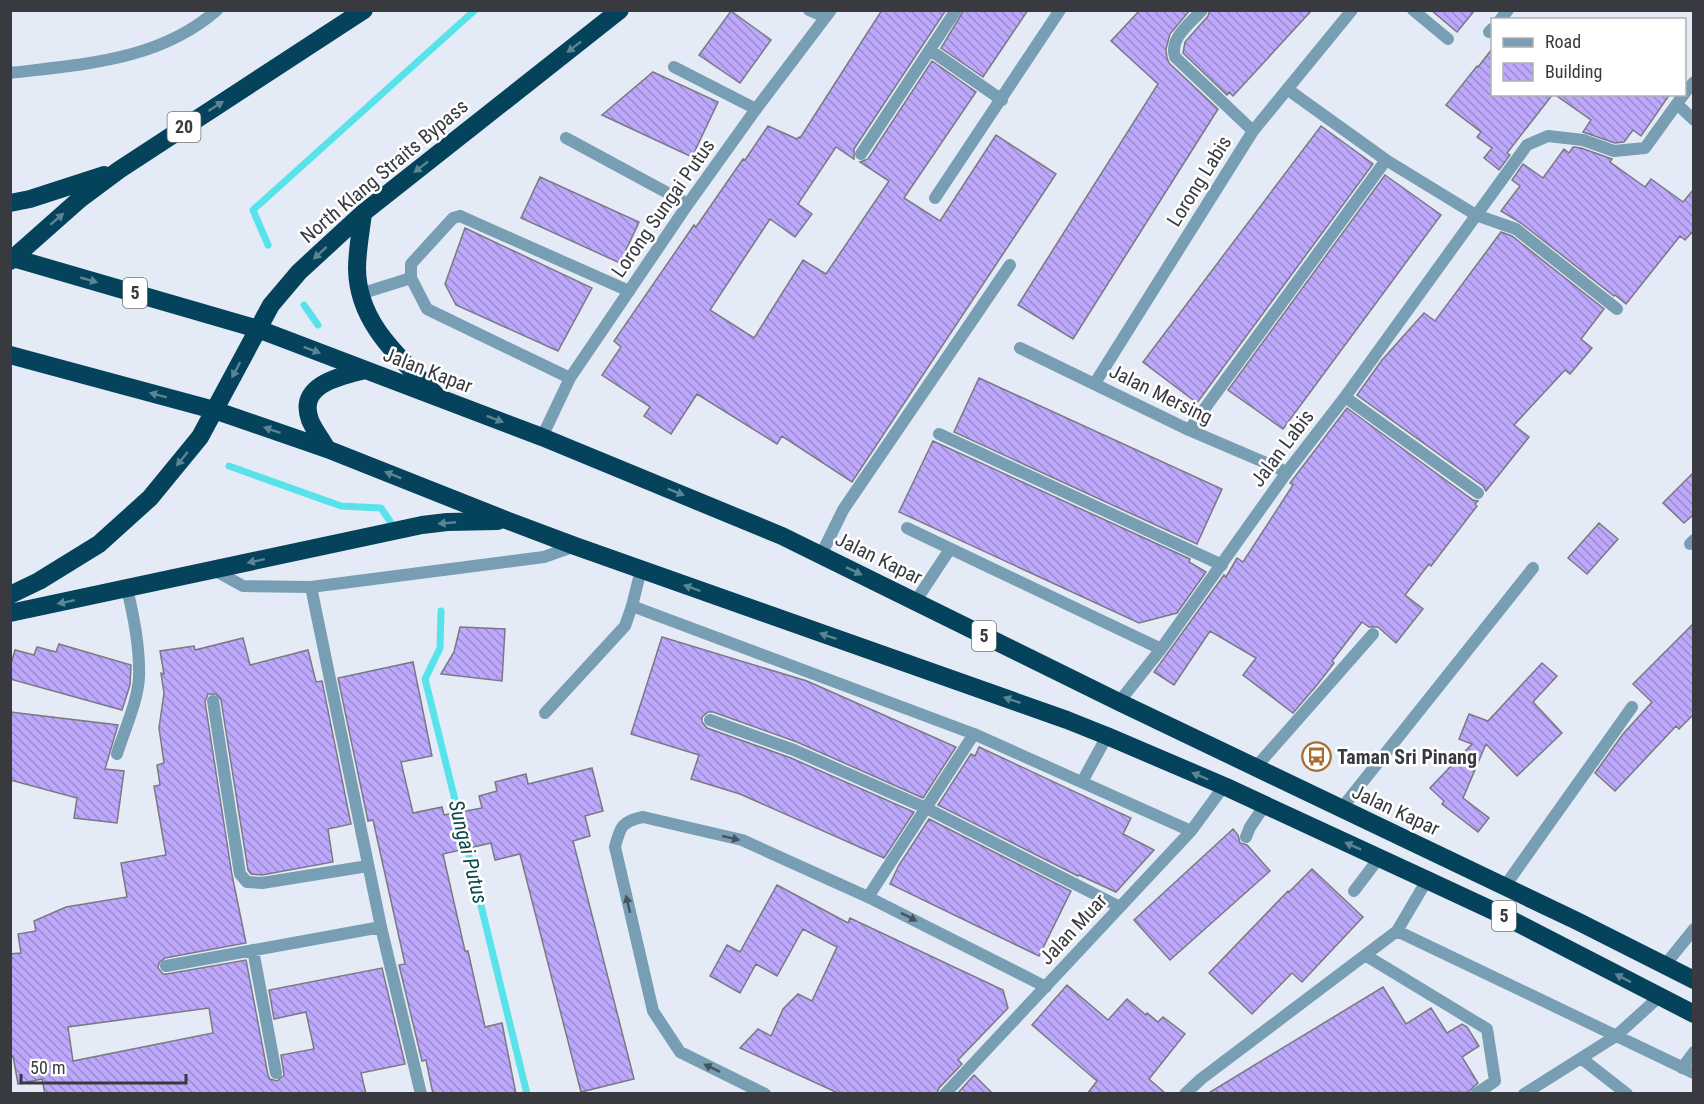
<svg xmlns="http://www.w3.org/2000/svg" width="1704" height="1104" font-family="'Roboto Condensed',sans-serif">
	<defs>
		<pattern id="building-back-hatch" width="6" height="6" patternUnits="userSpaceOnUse" patternTransform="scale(1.5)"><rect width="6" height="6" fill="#bda8fb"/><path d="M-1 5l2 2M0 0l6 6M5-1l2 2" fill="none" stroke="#9b8acd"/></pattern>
	</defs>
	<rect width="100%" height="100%" fill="#e5ebf6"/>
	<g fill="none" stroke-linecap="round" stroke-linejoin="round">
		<!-- stream -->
		<path stroke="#58e2e9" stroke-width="7" d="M268 245 253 210 475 10
			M304 305 318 325
			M229 466 341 506 381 508 390 521
			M441 611 440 648 425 679 460 820
			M465 840 527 1094"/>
	</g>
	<!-- building -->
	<path fill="url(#building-back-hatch)" stroke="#7a7883" stroke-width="1.5" fill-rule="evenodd" d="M882 10H946L854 149V159L836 147 798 204 812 214 795 237 770 219 710 310 754 338 803 260 826 274 889 181 860 162 868 159 932 61 976 92 904 198 940 221 996 135 1056 174 852 482 782 436 777 444 697 394 671 434 644 416 650 407 602 375 621 347 614 341 694 225 696 227 743 159 745 160 768 126 797 139 799 137 800 138Z
		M964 10H1028L983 77 941 48Z
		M1140 10H1190L1170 34 1166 49 1167 58 1169 63 1218 109 1073 339 1018 305 1158 84 1111 41Z
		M1210 10H1312L1233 96 1229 92 1227 95 1183 53 1185 42 1208 16Z
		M1431 10H1475L1457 32Z
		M731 11 771 40 740 83 699 55Z
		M1492 49V94H1553L1507 153 1510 155 1499 170 1484 158 1492 148 1477 137 1481 132 1446 105 1477 66 1478 67Z
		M653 72 718 102 692 157 602 115Z
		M1554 94H1670L1641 136 1633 130 1624 142 1615 143 1583 132 1591 120Z
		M1321 126 1373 164 1197 403 1143 362Z
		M1573 147 1581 148 1612 159 1610 162 1645 187 1651 179 1683 202 1694 189V230L1685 240 1680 236 1626 304 1615 295 1614 296 1521 223 1501 211 1520 186 1512 180 1523 164 1543 178 1564 149 1569 153Z
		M1385 175 1441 215 1283 429 1228 390Z
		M540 177 639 222 620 263 521 218Z
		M465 228 592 288 558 351 456 305 445 284Z
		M1501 232 1512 236 1604 309 1581 339 1592 348 1570 374 1565 370 1514 425 1529 437 1486 491 1483 486 1357 395 1382 360 1424 313 1435 321Z
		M979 378 1222 489 1197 544 954 432Z
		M1347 408 1473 500 1478 501 1475 504 1477 506 1431 566 1429 564 1405 595 1423 609 1396 643 1378 627H1369L1362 622 1332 661 1334 663 1317 685 1293 713 1243 675 1256 658 1210 631 1174 685 1154 672 1224 575 1226 577 1237 558 1243 562 1293 485 1290 483Z
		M933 441 1190 559 1189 562 1206 572 1177 613 1139 623 899 512Z
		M1694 472V514L1684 523 1663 503Z
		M1599 523 1618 539 1587 574 1568 558Z
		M1694 623V714L1679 729 1676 726 1615 791 1595 773 1623 734 1652 702 1633 684Z
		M460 627 505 629 502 681 441 674 454 652Z
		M662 637 807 681 956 747 923 798 797 742 713 712H708L702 717V722L707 728 791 758 914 812 884 858 740 794 691 779 699 755 631 734Z
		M243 638 250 665 308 650 316 682 322 681 351 824 328 829 333 862 262 875 251 874 248 870 221 700 216 694H208L205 702 232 875 246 943 165 958 159 963 158 968 163 974H167L246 960 268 1075 270 1079 277 1081 284 1075 281 1055 314 1049 306 1012 274 1019 269 990 382 968 405 1064 361 1073 366 1094H45L42 1079 18 1084 13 1056 10 1057V954L21 953 18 934 36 931 34 921 66 907 127 897 121 863 166 855 154 786 160 785 157 765 164 763 159 728 164 693 161 673 164 674 160 651 194 646 195 650ZM209 1008 213 1033 73 1061 68 1027Z
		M59 644 131 665 130 685 122 710 10 679V667L15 650 34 655 37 647 56 652Z
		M413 662 432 756 401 762 413 813 442 807 444 815 482 808 479 796 497 791 495 782 526 774 528 784 592 768 603 811 585 816 590 836 573 841 634 1079 581 1092 520 854 495 860 491 843 443 854 465 951H468L485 1027 502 1023 516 1094H433L426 1060 422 1061 399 965 405 964 373 820 368 821 338 678Z
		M1542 663 1557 676 1533 702 1562 733 1517 776 1486 744 1463 798 1489 818 1478 832 1442 804 1444 801 1430 788 1472 744 1459 739 1469 714 1488 721Z
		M10 712 118 725 105 769 124 771 117 823 74 818 77 798 10 780Z
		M979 747 1131 818 1123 834 1154 850 1116 892 1079 875 1078 876 938 805 971 754 975 756Z
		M929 819 1071 891 1039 956 890 884 899 865Z
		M1233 829 1238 835 1240 843 1247 845 1270 871 1170 960 1134 920Z
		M1312 869 1363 917 1302 982 1292 973 1252 1014 1209 973 1288 891 1289 892Z
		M777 885 848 923 850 918 1003 990 1008 1008 958 1060 962 1064 939 1088 937 1094H840L740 1048 758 1029 771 1036 783 1009 798 994 812 1001 837 947 803 929 777 976 756 964 740 993 710 976 727 945 740 952Z
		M1067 985 1108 1020 1127 999 1146 1015 1147 1013 1158 1022 1163 1017 1185 1034 1149 1079 1166 1094H1087L1097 1081 1032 1025Z
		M1383 987 1406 1024 1431 1008 1447 1033 1462 1024 1467 1027 1479 1046 1462 1057 1478 1083 1468 1092 1207 1094Z
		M974 1075 993 1094H957Z"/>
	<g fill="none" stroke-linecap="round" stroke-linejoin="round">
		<!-- lane -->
		<path stroke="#779eb3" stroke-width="12" d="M809 10 825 17
			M1413 10 1448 39
			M1500 20 1508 10
			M1489 32 1492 29
			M930 50 1002 100
			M674 67 756 109
			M1677 104 1694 120
			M861 154 956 10
			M935 198 1060 10
			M460 216 629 291
			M360 294 411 278
			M1189 430 1386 160
			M939 434 1222 565
			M821 555 843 510 1010 265
			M214 570 243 586 311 587 544 557 575 546
			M213 701 240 874 247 882 262 883 368 866
			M545 713 625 626 632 606
			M710 720 794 750 926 808 1120 907
			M117 754C124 731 138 701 139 677 140 647 134 617 127 589
			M1255 768 1373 634
			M1082 782 1107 736
			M1341 809 1533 568
			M1246 837 1250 827 1265 805
			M1427 880 1397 931 1694 1073
			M1505 886 1632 707
			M1354 891 1379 858
			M868 897 974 734
			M381 927 421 1094
			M253 950 276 1073
			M1365 955 1487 1029 1495 1081 1476 1094
			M1665 965 1694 929
			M166 966 381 927 311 587
			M1581 1058 1627 1094
			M1682 1068 1694 1052
			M1185 1094 1201 1079 1397 931
			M1524 1094 1616 1036 1659 997"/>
		<!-- street -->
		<path stroke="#779eb3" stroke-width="12" d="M1202 10C1190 24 1169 38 1175 57L1253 131
			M10 73C83 64 159 61 217 10
			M1287 89 1386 160 1476 215 1516 229 1617 309
			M1684 94 1694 82
			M566 138 688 204
			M460 216 453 218 411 264V278L427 309 570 378
			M1020 348 1189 430 1287 472
			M1095 383 1253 131 1352 10
			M1345 397 1478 493
			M542 437 570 378 688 204 756 109 831 10
			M907 528 1161 649
			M1690 544 1694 540
			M641 570 632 606 974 734 1191 831
			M915 602 950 549
			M1119 702 1161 649 1287 472 1345 397 1527 145 1548 136 1583 140 1614 151 1645 148 1684 94
			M765 1094 680 1052 653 1011 615 847C620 827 622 821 643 817L742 840 868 897 1046 987
			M945 1094 1191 831 1224 786"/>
		<!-- highway -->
		<path stroke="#04435b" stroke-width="18" d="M10 203 30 199 104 175
			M363 213C361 231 357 250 357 269 358 325 401 358 437 396
			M10 257 258 329 542 437 782 536 1119 702 1577 921 1694 980
			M10 261 80 199 119 170 364 10
			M10 355 214 410 327 449 506 520 575 546 1067 720 1107 736 1224 786 1427 880 1500 914 1694 1014
			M327 449C322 440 314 430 310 420 297 384 341 376 365 370
			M10 595 39 581 99 544 150 498 200 437 271 305 299 272 363 213 620 10
			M10 613 422 525 447 522 498 521"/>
	</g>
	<!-- one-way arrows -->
	<defs><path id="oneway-solid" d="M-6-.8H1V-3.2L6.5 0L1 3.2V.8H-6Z" transform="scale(1.5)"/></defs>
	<g fill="#5c8594">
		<use href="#oneway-solid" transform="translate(574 47) rotate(142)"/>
		<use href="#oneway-solid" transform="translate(216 106) rotate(-33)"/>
		<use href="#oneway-solid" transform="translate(421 167) rotate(142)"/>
		<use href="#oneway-solid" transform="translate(57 219) rotate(-41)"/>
		<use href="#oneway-solid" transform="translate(320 253) rotate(137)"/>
		<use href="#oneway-solid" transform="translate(89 280) rotate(16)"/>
		<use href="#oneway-solid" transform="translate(312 350) rotate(21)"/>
		<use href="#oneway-solid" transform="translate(236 370) rotate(118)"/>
		<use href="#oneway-solid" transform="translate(158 395) rotate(-165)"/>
		<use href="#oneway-solid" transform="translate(495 419) rotate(21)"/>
		<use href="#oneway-solid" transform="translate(272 430) rotate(-161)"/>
		<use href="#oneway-solid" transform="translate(182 459) rotate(129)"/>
		<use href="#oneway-solid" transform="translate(393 475) rotate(-158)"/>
		<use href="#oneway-solid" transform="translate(676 492) rotate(22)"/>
		<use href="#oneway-solid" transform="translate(447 523) rotate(175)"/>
		<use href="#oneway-solid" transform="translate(256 561) rotate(168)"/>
		<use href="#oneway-solid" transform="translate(854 571) rotate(26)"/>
		<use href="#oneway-solid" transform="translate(692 588) rotate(-160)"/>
		<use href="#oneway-solid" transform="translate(66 602) rotate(168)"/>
		<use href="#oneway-solid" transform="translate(828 636) rotate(-161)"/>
		<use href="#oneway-solid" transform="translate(1012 700) rotate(-161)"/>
		<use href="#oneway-solid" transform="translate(1200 776) rotate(-157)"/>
		<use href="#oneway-solid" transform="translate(1353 846) rotate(-156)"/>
		<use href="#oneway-solid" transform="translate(1623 978) rotate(-153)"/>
	</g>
	<g fill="#48535c">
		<use href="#oneway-solid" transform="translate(731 838) rotate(13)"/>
		<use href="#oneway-solid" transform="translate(628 904) rotate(-103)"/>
		<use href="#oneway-solid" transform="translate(909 917) rotate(27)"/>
		<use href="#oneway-solid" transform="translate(712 1068) rotate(-154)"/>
	</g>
	<!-- icons -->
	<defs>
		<symbol id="bus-ring" viewBox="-11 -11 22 22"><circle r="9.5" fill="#fff" stroke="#a96c30" stroke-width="1.5"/><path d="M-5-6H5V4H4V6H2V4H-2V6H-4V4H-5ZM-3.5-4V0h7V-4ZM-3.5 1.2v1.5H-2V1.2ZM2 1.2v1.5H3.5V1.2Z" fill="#a96c30"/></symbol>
	</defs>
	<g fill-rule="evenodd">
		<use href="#bus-ring" x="1300" y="740" width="33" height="33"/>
	</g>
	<g text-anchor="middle" stroke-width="5" stroke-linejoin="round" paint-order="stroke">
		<!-- shield labels -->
		<g fill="#fff" stroke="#747579" stroke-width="1.5">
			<rect x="167.5" y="112" width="33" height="30" rx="4.5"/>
			<rect x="123" y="278" width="24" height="30" rx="4.5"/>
			<rect x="972" y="621" width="24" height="30" rx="4.5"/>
			<rect x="1492" y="901" width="24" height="30" rx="4.5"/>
		</g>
		<g font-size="18" font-weight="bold" fill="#383a3f">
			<text x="184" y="133">20</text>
			<text x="135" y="299">5</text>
			<text x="984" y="642">5</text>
			<text x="1504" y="922">5</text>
		</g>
		<!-- street labels -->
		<g font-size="20" fill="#383a3f" stroke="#fff">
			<text transform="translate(384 171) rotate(-40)" y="7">North Klang Straits Bypass</text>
			<text transform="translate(1199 181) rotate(-58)" y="7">Lorong Labis</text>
			<text transform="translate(663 208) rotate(-55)" y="7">Lorong Sungai Putus</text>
			<text transform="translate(428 370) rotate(21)" y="7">Jalan Kapar</text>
			<text transform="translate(1161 394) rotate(26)" y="7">Jalan Mersing</text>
			<text transform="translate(1282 448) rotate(-53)" y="7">Jalan Labis</text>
			<text transform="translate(879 558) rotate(26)" y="7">Jalan Kapar</text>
			<text transform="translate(1396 810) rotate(25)" y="7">Jalan Kapar</text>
			<text transform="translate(1073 929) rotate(-47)" y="7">Jalan Muar</text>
		</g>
		<!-- poi labels -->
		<g font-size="20" font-weight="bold" fill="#383a3f" stroke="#fff" text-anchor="start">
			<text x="1337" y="764">Taman Sri Pinang</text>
		</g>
		<!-- water labels -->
		<g font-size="21" font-style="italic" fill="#09494c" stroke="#fff">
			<text transform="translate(468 852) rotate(76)" y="7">Sungai Putus</text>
		</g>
	</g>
	<!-- border -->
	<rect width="1704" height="1104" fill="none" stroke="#383a3f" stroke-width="24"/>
	<!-- legend -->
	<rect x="1491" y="18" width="195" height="78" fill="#ffffff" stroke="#afb0b2" stroke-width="1.5"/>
	<rect x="1503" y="38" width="30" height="9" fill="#779eb3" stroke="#afb0b2" stroke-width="1.5"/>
	<text x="1545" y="48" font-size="18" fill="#383a3f">Road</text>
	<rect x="1503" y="63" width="30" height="18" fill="url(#building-back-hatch)" stroke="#afb0b2" stroke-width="1.5"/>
	<text x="1545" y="78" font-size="18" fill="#383a3f">Building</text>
	<!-- scale -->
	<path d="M21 1074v9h165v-9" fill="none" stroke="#383a3f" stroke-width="3"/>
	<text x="30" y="1074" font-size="18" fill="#383a3f" stroke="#ffffff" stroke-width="4.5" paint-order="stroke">50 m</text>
</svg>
